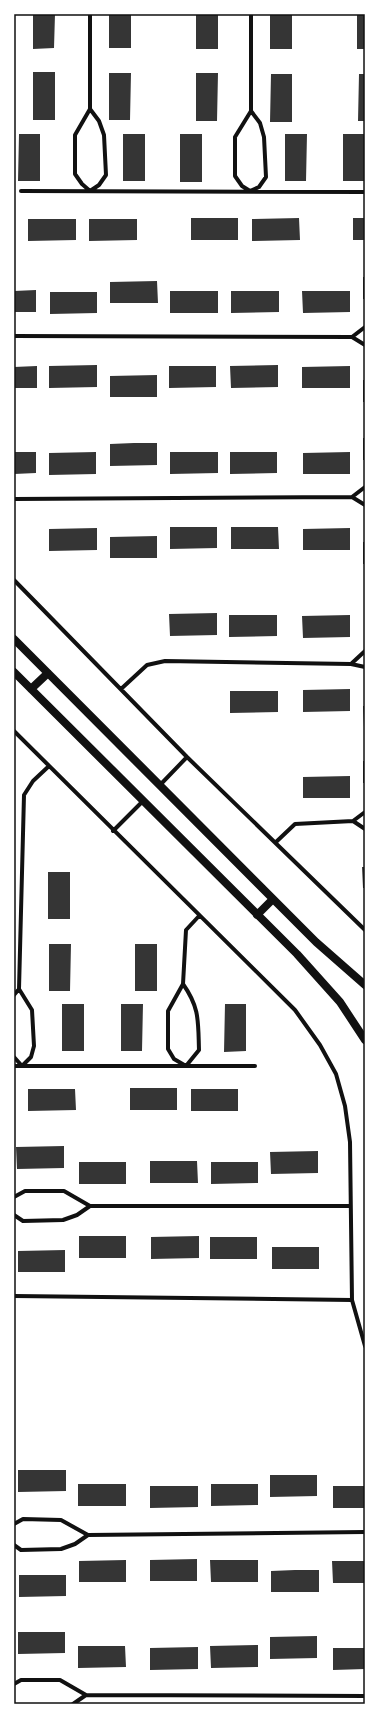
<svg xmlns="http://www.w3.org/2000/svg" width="379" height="1718" font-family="'Playfair Display',serif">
	<rect width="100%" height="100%" fill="#fff"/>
	<!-- building -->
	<path fill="#353535" d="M33 14H55L54 48 33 49Z
		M109 14H131V48H109Z
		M196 14H218V49H196Z
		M270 14H292V49H270Z
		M357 14H365V49H357Z
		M33 72H55V120H33Z
		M109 73H131L130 120H109Z
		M196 73H218L217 121H196Z
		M271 74H292V122H270Z
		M359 74H365V121H358Z
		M19 134H40V181H18Z
		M123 134H145V181H123Z
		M180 134H202V182H180Z
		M285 134H307L306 181H285Z
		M343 134H364V181H343Z
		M191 218H238V240H191Z
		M299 218 300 240 252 241V219Z
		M353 218H365V240H353Z
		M28 219H76V240L28 241Z
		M89 219H137V240L89 241Z
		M363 277H365V299H363Z
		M157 281 158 303H110V282Z
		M36 290V312H14V291Z
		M170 291H218V313H170Z
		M231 291H279V312L231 313Z
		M302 291H350V312L303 313Z
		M50 292H97V313L50 314Z
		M97 365V387L49 388V366Z
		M278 365V387L231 388 230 366Z
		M37 366V388H14V367Z
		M169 366H216V387L169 388Z
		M350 366V388H302V367Z
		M157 375V397H110V376Z
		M363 380H365V402H363Z
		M363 438H365V460H363Z
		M134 443H157V465L110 466V444Z
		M14 452H36V473L14 474Z
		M96 452V474L49 475V453Z
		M170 452H218V473L170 474Z
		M230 452H277V473L230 474Z
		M350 452V474H303V453Z
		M170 527H217V548L170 549Z
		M231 527H278L279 549H231Z
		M97 528V550L49 551V529Z
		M350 528V550H303V529Z
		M157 536V558H110V537Z
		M363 542H365V564H363Z
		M217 613V635L170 636 169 614Z
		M229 615H277V636L229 637Z
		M350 615V637L303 638 302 616Z
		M350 689V711L303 712V690Z
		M230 691H278V712L230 713Z
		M363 706H365V727H364Z
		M363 761H365V783H363Z
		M350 776V798H303V777Z
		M362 867H365V888H363Z
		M48 872H70V919H48Z
		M49 944H71L70 991H49Z
		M135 944H157V991H135Z
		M62 1004H84V1051H62Z
		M121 1004H143L142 1051H121Z
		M225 1004H246V1051L224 1052Z
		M130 1088H177V1110H130Z
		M28 1089H75L76 1110 28 1111Z
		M191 1089H238V1111H191Z
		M64 1146V1168L17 1169 16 1147Z
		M318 1151V1173L271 1174 270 1152Z
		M150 1161H197L198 1183H150Z
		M79 1162H126V1184H79Z
		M211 1162H258V1183L211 1184Z
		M79 1236H126V1258H79Z
		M199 1236V1258L151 1259V1237Z
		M210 1237H257V1259H210Z
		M272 1247H319V1269H272Z
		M65 1250V1272H18V1251Z
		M18 1470H66V1491L18 1492Z
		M270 1475H317V1496L270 1497Z
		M78 1484H126V1506H78Z
		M211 1484H258V1505L211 1506Z
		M150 1486H198V1507L150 1508Z
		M333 1486H365V1508H333Z
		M197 1559V1581H150V1560Z
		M126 1560V1582H79V1561Z
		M210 1560H258V1582H211Z
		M332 1561H365V1583H333Z
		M295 1570H319V1592H271V1571Z
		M19 1575H66V1596L19 1597Z
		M18 1632H65V1653L18 1654Z
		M317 1636V1658L270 1659V1637Z
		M258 1645V1667L211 1668 210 1646Z
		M78 1646H125L126 1667 78 1668Z
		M198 1647V1669L150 1670V1648Z
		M333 1648H365V1669L333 1670Z"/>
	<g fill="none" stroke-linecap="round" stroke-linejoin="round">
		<!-- minor -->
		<path stroke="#111" stroke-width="4" d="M90 14V109L75 135V174L82 184 90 191 99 185 106 175 104 135 99 121 90 109
			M251 111 260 123 264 137 266 177 259 187 250 191 242 186 235 176V137L251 111V14
			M21 191 365 192
			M14 336 352 337 365 345
			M352 337 365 327
			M352 497 365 487
			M14 499 352 497 365 505
			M14 580 187 757 365 930
			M351 664 365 651
			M121 689 147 665 165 661 351 664 365 667
			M14 731 295 1010 320 1045 336 1074 345 1106 350 1142 352 1300 365 1346
			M160 785 187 757
			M353 821 365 829
			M113 831 143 801
			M276 842 295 824 353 821 365 812
			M183 984C200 1008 198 1022 199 1050L186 1066 174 1059 168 1049V1011L183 984 186 930 199 916
			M14 995 19 989 24 795 33 781 49 766
			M14 1057 22 1066 31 1057 34 1046 32 1010 19 989
			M14 1066H255
			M14 1197 25 1191H64L90 1206H349
			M14 1215 23 1221 63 1220 77 1215 90 1206
			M14 1296 352 1300
			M14 1524 23 1519 61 1520 88 1535 365 1532
			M14 1545 21 1550 61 1549 75 1544 88 1535
			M14 1684 21 1680H60L86 1695 365 1696
			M73 1704 86 1695"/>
		<!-- secondary -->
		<path stroke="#111" stroke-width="8" d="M14 639 316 942 365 985
			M14 672 297 954 340 1002 365 1040
			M31 689 48 673
			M257 915 273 899"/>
	</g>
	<!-- border -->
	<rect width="379" height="1718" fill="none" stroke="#ffffff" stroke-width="30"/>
	<rect x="15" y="15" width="349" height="1688" fill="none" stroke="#111" stroke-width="1.5"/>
</svg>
